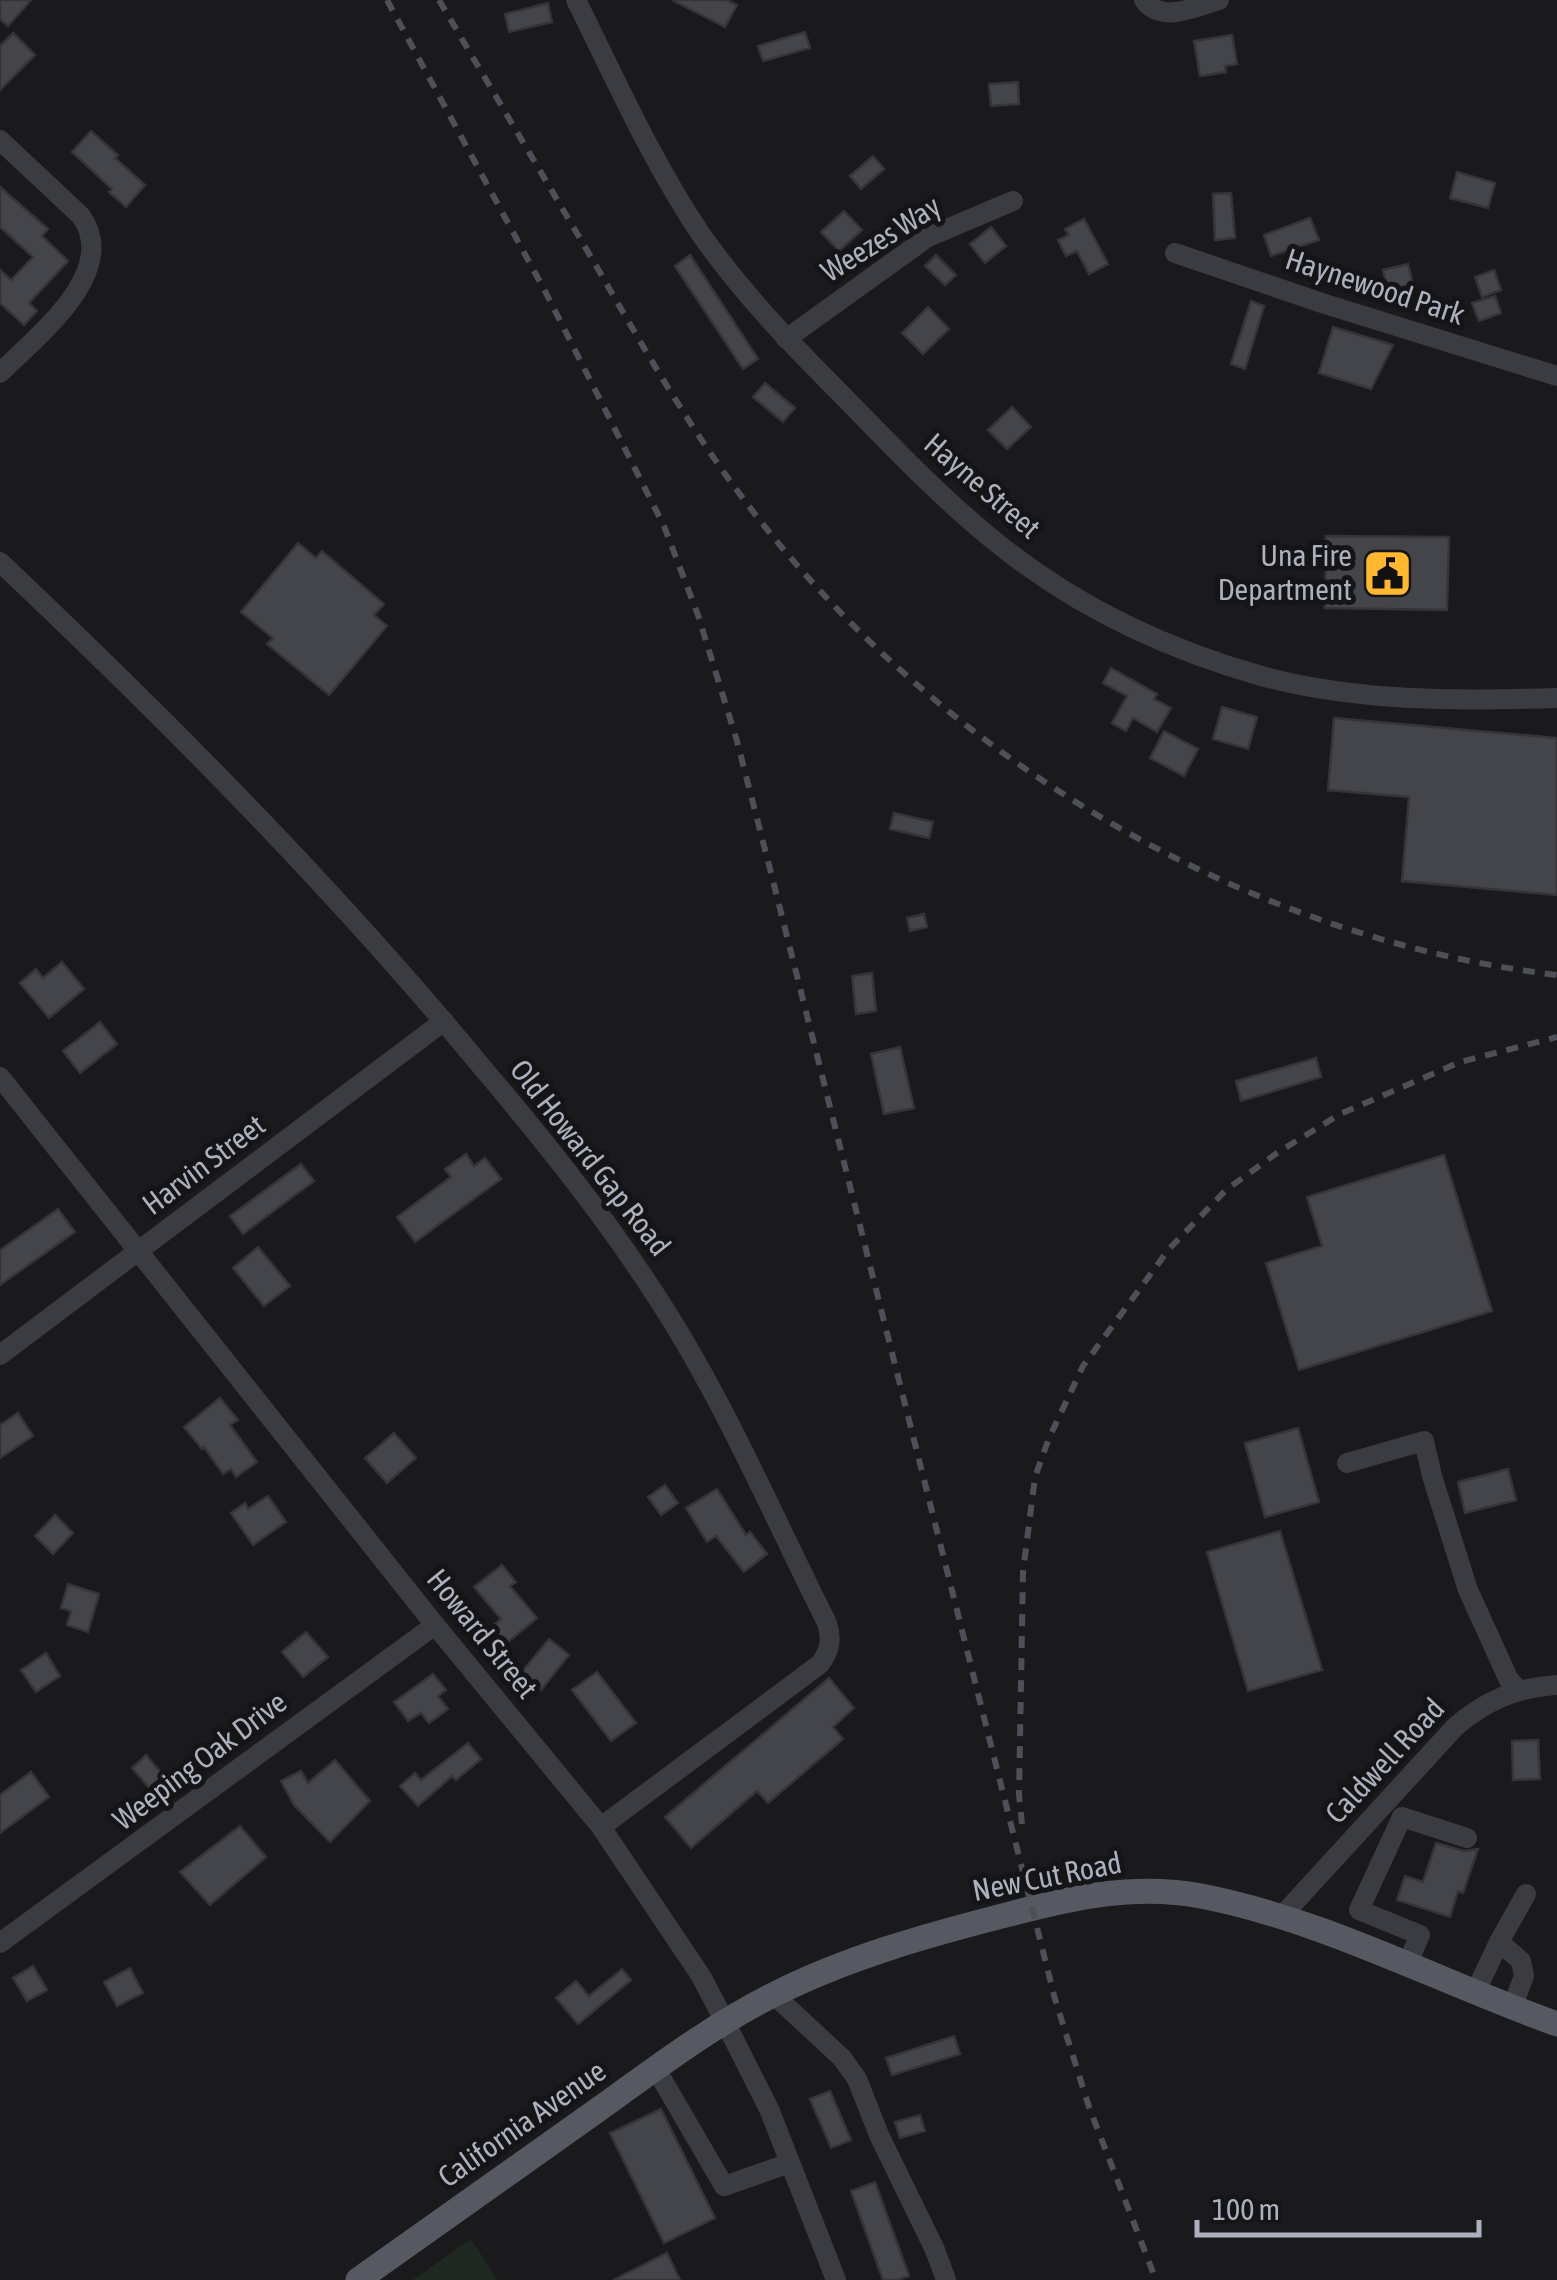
<svg xmlns="http://www.w3.org/2000/svg" width="1557" height="2280" font-family="'Asap Condensed',sans-serif">
	<rect width="100%" height="100%" fill="#1a1a1d"/>
	<!-- green -->
	<path fill="#202921" d="M471 2239 497 2280H413Z"/>
	<!-- building -->
	<path fill="#44454a" stroke="#343439" stroke-width="2.5" d="M0 0H31L8 26 0 19Z
		M672 0H726L737 5 725 27Z
		M548 3 552 22 509 32 505 14Z
		M805 32 810 48 763 61 758 46Z
		M13 33 35 55 0 90V46Z
		M1232 35 1237 64 1225 66 1226 72 1200 76 1194 41Z
		M1018 82 1019 104 991 106 989 84Z
		M91 131 118 155 115 158 145 185 126 207 109 192 112 189 72 152Z
		M873 156 884 169 861 189 850 176Z
		M1457 172 1495 183 1488 208 1450 198Z
		M0 187 48 229 42 236 68 261 29 303 37 311 24 325 0 303V270L11 280 33 257 0 227Z
		M1231 193 1235 238 1215 240 1213 194Z
		M844 211 862 230 839 251 821 232Z
		M1310 218 1319 240 1271 256 1264 235Z
		M1084 219 1108 264 1089 274 1077 251 1066 256 1058 240 1069 235 1065 229Z
		M991 227 1006 246 985 263 970 244Z
		M690 255 758 359 743 369 675 266Z
		M936 255 956 275 945 285 925 266Z
		M1408 264 1414 289 1389 295 1383 270Z
		M1494 270 1501 290 1482 297 1475 277Z
		M1495 296 1501 313 1479 321 1472 303Z
		M1251 301 1264 306 1245 369 1231 364Z
		M928 307 949 329 923 354 902 333Z
		M1333 327 1393 345 1371 389 1319 373Z
		M765 383 795 408 783 422 753 397Z
		M1012 407 1031 427 1007 449 988 430Z
		M1326 536 1449 537 1447 610 1325 608Z
		M298 543 316 558 322 551 384 604 374 615 387 626 329 695 267 644 273 638 241 612Z
		M1111 668 1157 694 1154 699 1171 708 1157 732 1133 718 1126 731 1112 723 1127 696 1103 683Z
		M1222 707 1257 717 1248 749 1213 739Z
		M1334 718 1557 738V895L1402 881 1409 797 1328 790Z
		M1164 731 1198 749 1184 776 1150 758Z
		M894 813 933 822 929 838 890 829Z
		M924 914 927 927 910 931 907 918Z
		M62 962 84 989 49 1018 20 983 36 969 43 978Z
		M872 973 876 1011 856 1014 852 976Z
		M100 1022 117 1044 80 1073 63 1051Z
		M900 1047 914 1108 884 1114 871 1054Z
		M1316 1058 1321 1077 1241 1101 1236 1081Z
		M466 1154 474 1166 485 1158 501 1179 415 1242 397 1217 451 1177 445 1169Z
		M1444 1155 1492 1311 1299 1370 1266 1263 1322 1246 1307 1197Z
		M301 1164 314 1181 243 1234 230 1216Z
		M58 1209 75 1232 0 1285V1250Z
		M258 1247 290 1286 264 1306 233 1268Z
		M220 1398 238 1420 230 1425 257 1462 236 1477 231 1469 223 1474 204 1447 202 1449 184 1427Z
		M18 1413 33 1436 0 1458V1425Z
		M1298 1428 1319 1502 1265 1517 1245 1443Z
		M394 1433 416 1458 387 1483 365 1458Z
		M1508 1469 1516 1500 1465 1513 1458 1482Z
		M665 1485 678 1503 661 1515 648 1497Z
		M717 1489 746 1535 750 1532 767 1554 744 1572 716 1536 707 1542 686 1508Z
		M268 1496 286 1522 253 1545 231 1513 245 1503 248 1509Z
		M55 1515 73 1533 53 1554 35 1536Z
		M1280 1531 1322 1670 1248 1691 1207 1552Z
		M502 1565 516 1582 510 1586 537 1618 503 1646 489 1629 501 1619 474 1587Z
		M68 1584 99 1594 88 1632 67 1625 71 1611 61 1608Z
		M306 1632 328 1657 303 1677 282 1652Z
		M549 1639 569 1655 541 1690 521 1673Z
		M46 1653 60 1676 36 1692 21 1670Z
		M597 1672 636 1723 611 1741 572 1690Z
		M433 1674 446 1690 438 1696 448 1709 429 1723 421 1713 408 1721 394 1702Z
		M829 1678 854 1708 833 1727 843 1739 768 1803 757 1791 691 1848 665 1817Z
		M1538 1740 1540 1779 1513 1780 1512 1741Z
		M468 1743 481 1759 456 1780 452 1776 418 1806 400 1786 415 1773 421 1780Z
		M146 1755 177 1791 163 1804 132 1768Z
		M335 1760 370 1801 330 1842 294 1805 281 1781 301 1771 308 1783Z
		M31 1772 49 1797 0 1833V1795Z
		M240 1826 266 1857 210 1905 180 1872Z
		M1436 1843 1464 1851 1478 1849 1463 1893 1458 1891 1450 1917 1397 1900 1405 1876 1423 1882Z
		M33 1966 47 1990 27 2001 13 1978Z
		M130 1968 143 1993 117 2006 104 1982Z
		M622 1969 631 1980 578 2024 556 1998 576 1981 589 1996Z
		M954 2036 960 2054 892 2075 886 2058Z
		M830 2091 851 2140 831 2148 810 2099Z
		M661 2109 715 2218 664 2243 610 2133Z
		M920 2115 925 2131 900 2138 895 2122Z
		M875 2182 909 2276 897 2280H883L851 2191Z
		M667 2253 680 2280H613Z"/>
	<g fill="none" stroke-linecap="round" stroke-linejoin="round">
		<!-- minor -->
		<path stroke="#3b3c42" stroke-width="20" d="M576 0C615 78 651 160 700 233 742 293 792 345 844 397 893 447 942 499 997 543 1075 606 1168 650 1265 677 1360 702 1459 701 1557 698
			M1144 0C1161 24 1195 7 1219 0
			M0 140 81 216C121 272 36 337 0 373
			M1175 253 1322 303 1557 376
			M786 339 928 237 1013 201
			M0 562C168 721 333 887 481 1066 541 1137 600 1210 651 1288 721 1393 770 1510 827 1623 832 1639 830 1651 820 1664L601 1827
			M0 1077 435 1625 601 1827 701 1976 725 2022 769 2109 836 2280
			M0 1355 444 1021
			M1347 1463 1424 1441 1432 1476 1468 1590 1509 1680 1519 1690
			M1281 1917 1455 1727C1486 1700 1516 1688 1557 1685
			M1499 1942 1521 1961 1524 1976 1512 2008
			M0 1943 435 1625
			M1407 1965 1420 1935 1359 1910 1402 1817 1467 1838
			M1475 1993 1499 1942 1526 1894
			M773 1994 842 2058 857 2079 879 2135 935 2250 946 2280
			M656 2069 724 2186 790 2163"/>
		<!-- major -->
		<path stroke="#575962" stroke-width="25" d="M358 2280C438 2223 519 2166 599 2109 656 2068 714 2024 777 1993 849 1957 928 1935 1006 1915 1070 1898 1134 1883 1201 1896 1325 1920 1439 1982 1557 2024"/>
		<!-- rail -->
		<path stroke="#4e5058" stroke-width="6" stroke-dasharray="12 10" stroke-linecap="butt" d="M387 0 546 293 664 526 698 615 737 741 770 869 1055 1999 1089 2107 1156 2280
			M439 0C492 90 545 179 598 269 642 345 686 422 739 493 930 751 1237 937 1557 975
			M1022 1824 1019 1794 1023 1572 1035 1477 1049 1438 1083 1366 1169 1249 1226 1190 1277 1153 1340 1114 1460 1062 1557 1037"/>
	</g>
	<!-- icons -->
	<defs>
		<symbol id="civic-square" viewBox="-11 -11 22 22"><rect x="-9" y="-9" width="18" height="18" rx="4" fill="#ffb830" stroke="#151518"/><path d="M-.6-6.5H3V-4.5H.6V-3L4-1V1h2V6H-6V1h2V-1L-.6-3ZM-1.2 2.5V6h2.4V2.5Z" fill="#111"/></symbol>
	</defs>
	<g fill-rule="evenodd">
		<use href="#civic-square" x="1360" y="546" width="55" height="55"/>
	</g>
	<g text-anchor="middle" stroke-width="10" stroke-linejoin="round" paint-order="stroke">
		<!-- street labels -->
		<g font-size="30" fill="#acb1bd" stroke="#151518">
			<text transform="translate(881 239) rotate(-32)" y="10">Weezes Way</text>
			<text transform="translate(1375 287) rotate(18)" y="10">Haynewood Park</text>
			<text transform="translate(982 486) rotate(41)" y="10">Hayne Street</text>
			<text transform="translate(590 1158) rotate(52)" y="10">Old Howard Gap Road</text>
			<text transform="translate(204 1165) rotate(-37)" y="10">Harvin Street</text>
			<text transform="translate(482 1634) rotate(51)" y="10">Howard Street</text>
			<text transform="translate(200 1761) rotate(-37)" y="10">Weeping Oak Drive</text>
			<text transform="translate(1385 1761) rotate(-47)" y="10">Caldwell Road</text>
			<text transform="translate(1047 1877) rotate(-11)" y="10">New Cut Road</text>
			<text transform="translate(522 2124) rotate(-35)" y="10">California Avenue</text>
		</g>
		<!-- poi labels -->
		<g font-size="30" fill="#acb1bd" stroke="#151518" text-anchor="end">
			<text x="1352" y="566">Una Fire<tspan x="1352" dy="34">Department</tspan></text>
		</g>
	</g>
	<!-- scale -->
	<path d="M1197 2220v15h282v-15" fill="none" stroke="#acb1bd" stroke-width="5"/>
	<text x="1212" y="2220" font-size="30" fill="#acb1bd" stroke="#151518" stroke-width="8" paint-order="stroke">100 m</text>
</svg>
